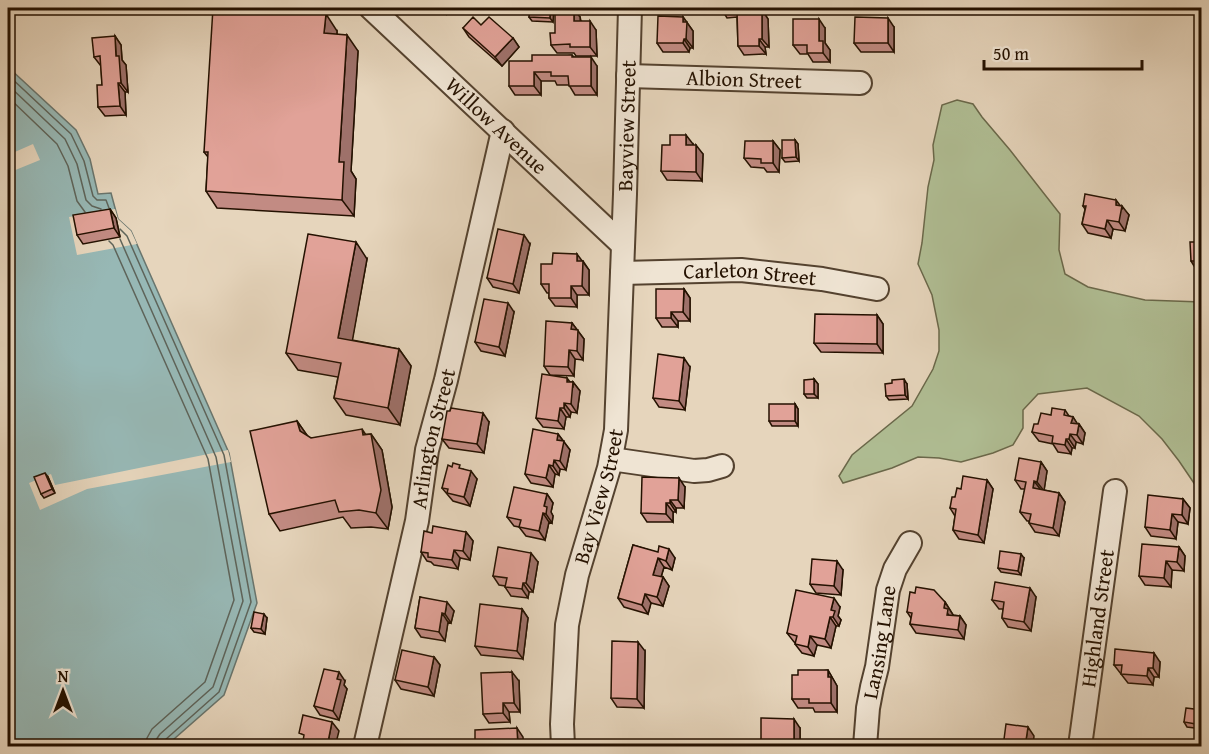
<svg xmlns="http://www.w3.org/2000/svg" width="1209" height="754" font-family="'Gentium Book Plus',serif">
	<rect width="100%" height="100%" fill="#e6d5bc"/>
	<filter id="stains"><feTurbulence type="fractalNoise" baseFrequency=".00333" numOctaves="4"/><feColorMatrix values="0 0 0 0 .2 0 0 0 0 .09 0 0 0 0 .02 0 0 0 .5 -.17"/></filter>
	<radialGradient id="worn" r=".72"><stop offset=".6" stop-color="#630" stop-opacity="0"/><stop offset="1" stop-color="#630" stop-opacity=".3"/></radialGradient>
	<!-- green -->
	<path fill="#b0be94" stroke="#6a684a" stroke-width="1.5" d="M957 100 973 104 982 117 1010 150 1060 214 1059 250 1065 274 1088 287 1145 300 1201 302 1200 492 1179 461 1162 439 1139 416 1087 388 1038 394 1023 410V428L1013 445 993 453 961 462 939 458 918 457 892 468 843 483 839 476 852 455 912 406 933 369 939 351V330L932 295 918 264 922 243 928 187 934 160 933 145 942 105Z"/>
	<!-- water -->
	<path fill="#97b8b5" stroke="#69756d" stroke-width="1.5" d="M8 67 76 130 90 159 98 194 111 193 118 219 131 231 229 453 257 603 224 695 166 746H8Z"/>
	<!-- pier -->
	<path fill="#e6d5bc" d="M33 144 40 160 8 173V155Z
		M115 209 118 219 131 231 137 244 77 255 69 217Z
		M228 450 231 462 87 489 40 510 29 483 51 474 55 485Z"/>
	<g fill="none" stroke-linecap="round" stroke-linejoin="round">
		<!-- shore -->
		<path stroke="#5e645a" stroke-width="1.5" d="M8 75 71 134 84 161 93 196 97 200H106L109 208
			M8 85 65 139 77 164 86 200 92 206 101 209
			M8 97 57 144 68 166 77 201 85 212
			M120 229 127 236 224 455 251 602 219 692 165 740 163 746
			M120 239 216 457 243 601 213 687 160 734 156 740 155 746
			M109 241 113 245 208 459 234 600 205 682 152 729 147 738 146 746"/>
		<defs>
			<g id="minor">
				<path id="s1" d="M371 8 623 245"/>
				<path id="s2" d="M628 76 860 83"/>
				<path id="s3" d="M622 273 741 270 822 279 877 289"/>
				<path d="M611 459 694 471 708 470 722 466"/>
				<path id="s4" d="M365 746 417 521 427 450 446 380 503 131"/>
				<path id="s5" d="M563 746 562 724 567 625 577 575 609 468 616 430 625 194 630 8"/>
				<path id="s6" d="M865 746 868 708 872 687 877 667 888 590 895 569 910 543"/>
				<path id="s7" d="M1080 746 1115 491"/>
			</g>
		</defs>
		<!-- minor casing -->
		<use href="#minor" stroke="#54422f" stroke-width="26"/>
		<!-- minor -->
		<use href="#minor" stroke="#efe4d3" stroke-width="22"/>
	</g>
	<!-- wall -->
	<path fill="#c28b83" stroke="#241100" stroke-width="1.5" d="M424 8H447L446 14 427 12Z
		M554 8 553 22 532 21 529 17Z
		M787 8H820V13H790Z
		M762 10 768 19 769 47H765L766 54 744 55 738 46 737 17 727 18 724 13 739 11Z
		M580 17 581 21 596 30 597 56H576L574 53H557L551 45 555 33Z
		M683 17 693 31V48H690L689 52H663L657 43Z
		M481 25 513 38 519 47 502 66 469 37 463 28Z
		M894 27V52H861L854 43Z
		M825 28V43L830 50V62H813L808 54H800L793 45Z
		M337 31V34L358 51 351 171 356 179 354 216 217 208 206 191 208 157 204 152Z
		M115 36 121 45 122 60 126 65 128 92H125L126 115 105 116 98 107 102 85 101 66 94 57Z
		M572 55 574 57 597 66V95H575L569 85H557L555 81H541V95H515L509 86 532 61Z
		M795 140 798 144 799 161 785 162 782 158Z
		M773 141 780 150 779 172H767L764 168 751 167 744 158Z
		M693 144V145L703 154 702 181 667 180 661 171Z
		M1083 206H1120L1129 215 1125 231 1113 229 1111 238 1088 233 1082 224 1085 209Z
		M110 209 116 218 120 237 83 244 77 235Z
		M1202 237V266H1194L1191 261Z
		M530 244 519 293 493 287 487 278Z
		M367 259 352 340 399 349 411 366 400 425 346 415 334 398 338 377 298 370 286 353Z
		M583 261 589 270V295H577V307L555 306 549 298V293H547L541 284 552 264Z
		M684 289 690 298V321H678V327H662L656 318Z
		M514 312 505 356 481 351 475 342Z
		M877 315 883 324V353L821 352 814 343Z
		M572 323 584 339 583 360 575 359 574 376 550 375 544 366Z
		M690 367 685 410 659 407 653 398Z
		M814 379 818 384V398H807L804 394Z
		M571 382H573L580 391 577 413 571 412 570 417H566L564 429 543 427 536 418Z
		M907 384 908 399 889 400 886 396Z
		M795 404 798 409V426H772L769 421Z
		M1065 410 1069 416 1073 417 1077 424H1079L1085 433 1083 444 1076 442 1075 448H1072L1071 454 1058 452 1053 444 1039 441 1032 432 1038 424 1051 415Z
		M297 421 308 437 311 438 371 434 382 450 392 507 388 529 371 527 351 528 343 517 280 531 269 514Z
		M489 422 484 453 449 448 442 439Z
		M558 434 570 450 566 470 560 469 559 475 555 474 553 487 531 483 525 474Z
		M1041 462 1047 471 1044 490 1059 493 1065 502 1059 536 1035 532 1029 523V521H1027L1020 512 1025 489H1021L1015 480Z
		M463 469 477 479 470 506 453 501 442 488Z
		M48 477 55 493 44 498 41 494Z
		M987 480 993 489 984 543 959 539 953 530 955 516 950 508 955 497 961 489Z
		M685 487 684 508H676V512H673V522H647L641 513Z
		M547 494 553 503 551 512 553 516 552 523 549 522 545 540 526 536 519 527 514 526 507 517Z
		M1183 499 1190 508 1188 524 1178 522 1176 539 1151 536 1145 527Z
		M466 532 473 541 470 560 460 558 458 569 434 565 431 562 427 561 421 552 432 533Z
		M633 545 675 558 672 570 664 567 661 577H663L669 586 663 606 651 603 648 614 624 607 618 598Z
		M1179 547 1185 556 1184 571 1172 570 1171 587 1145 585 1139 576Z
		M1024 558 1021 575 1001 572 998 568Z
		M538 562 533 592H529L528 598 511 596 505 587V586L499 585 493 576Z
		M843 570 841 595 816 593 810 584Z
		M420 597 454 611 451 623 448 622 445 641 421 637 415 628Z
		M1036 597 1031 631 1008 627 1002 618 1003 609H999L992 600Z
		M945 602 953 615 960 616 966 625 964 639 916 633 910 624 911 618 907 612Z
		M840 607 838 616 841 620 839 626H836L831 648 817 645 814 656 802 653 795 644 796 643 794 642 787 633Z
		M522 609 528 618 523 659 481 655 475 646Z
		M267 618 265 634 254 632 251 628Z
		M645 651 644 708 617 707 611 698Z
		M434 657 440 665 434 696 401 689 395 680Z
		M1160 662 1159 677H1154L1153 685 1128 683 1114 665Z
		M828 670 837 686V712H815L813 708H798L792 699 798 675Z
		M345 681 344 685 347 689 339 720 320 715 314 706Z
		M519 681 520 712H509L510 722 489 723 483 714Z
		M1202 710V729L1187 727 1184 722Z
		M800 728V747H763L761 743Z"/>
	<!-- shaded-wall -->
	<path fill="#9e716a" stroke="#241100" stroke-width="1.5" d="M441 8H447L446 14Z
		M550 8H554L553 22 550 18Z
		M815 8H820V13Z
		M574 9 580 17 581 30 574 21Z
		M762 10 768 19 769 47 762 39Z
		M326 14 337 31 336 50 324 33Z
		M683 17 693 31V48L686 39 683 22Z
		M888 18 894 27V52L888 43Z
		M819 19 825 28V43L830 50V62L823 53 819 41Z
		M590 21 596 30 597 56 590 47Z
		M347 35 358 51 351 171 356 179 354 216 342 200 339 162Z
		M115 36 121 45 122 60 126 65 128 92 121 83 116 56Z
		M513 38 519 47 502 66 495 57Z
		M684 39 690 48 689 52 683 43Z
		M759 39 765 47 766 54 759 46Z
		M591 57 597 66V95L591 86Z
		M534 72 541 81V95L534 86Z
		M118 83 125 92 126 115 120 106Z
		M686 135 693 144 692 154 686 145Z
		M795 140 798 144 799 161 796 157Z
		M773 141 780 150 779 172 773 163Z
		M696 145 703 154 702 181 696 172Z
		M1116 200 1122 208V206L1129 215 1125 231 1119 222 1116 205Z
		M110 209 116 218 120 237 114 228Z
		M1107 220 1113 229 1111 238 1105 229Z
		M524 235 530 244 519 293 513 284Z
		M356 242 367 259 350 354 338 338Z
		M577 254 589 270V295L582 286 577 261Z
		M571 286 577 295V307L571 298Z
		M684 289 690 298V321L683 312Z
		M508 303 514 312 505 356 499 347Z
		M671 312 678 321V327L671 318Z
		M877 315 883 324V353L877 344Z
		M572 323 584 339 583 360 577 351 571 329Z
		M399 349 411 366 400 425 388 408Z
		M569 350 575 359 574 376 568 367Z
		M684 358 690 367 685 410 679 401Z
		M567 378 573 386V382L580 391 577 413 571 404 567 382Z
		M814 379 818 384V398L814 394Z
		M904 379 907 384 908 399 905 395Z
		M564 403 571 412 570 417 564 408Z
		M795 404 798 409V426L795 421Z
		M560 408 566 417 564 429 558 421Z
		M483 413 489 422 484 453 477 444Z
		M1073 417 1079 426 1071 423Z
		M297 421 309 438 300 431Z
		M1079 424 1085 433 1083 444 1077 435Z
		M362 429 372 444 371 434 382 450 392 507 388 529 376 513Z
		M558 434 570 450 566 470 560 461 557 440Z
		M1070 434 1076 442 1075 448 1069 439Z
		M1066 439 1072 448 1071 454 1065 445Z
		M554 460 560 469 559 475 553 466Z
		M1041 462 1047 471 1044 491 1037 482Z
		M549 465 555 474 553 487 546 478Z
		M471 471 477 479 470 506 464 497Z
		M45 473 48 477 55 493 52 489Z
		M679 478 685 487 684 508 678 500Z
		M987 480 993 489 984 543 978 535Z
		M1034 481 1041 490 1033 488Z
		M1059 493 1065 502 1059 536 1053 528Z
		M547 494 553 503 551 512 553 516 552 523 546 514 544 506Z
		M1183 499 1190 508 1188 524 1182 515Z
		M670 500 676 508V512L670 503Z
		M666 503 673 512V522L666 514Z
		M543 513 549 522 545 540 539 531Z
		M1172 514 1178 522 1176 539 1170 530Z
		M466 532 473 541 470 560 463 551Z
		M1179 547 1185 556 1184 571 1177 562Z
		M669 549 675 558 672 570 666 561Z
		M454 550 460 558 458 569 452 560Z
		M531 553 538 562 533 592 526 583Z
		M1021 554 1024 558 1021 575 1018 571Z
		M658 558 664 567 659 584 653 575Z
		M837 561 843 570 841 595 834 586Z
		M1166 561 1172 570 1171 587 1164 578Z
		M663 577 669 586 663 606 657 597Z
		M523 583 529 592 528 598 522 589Z
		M1030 588 1036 597 1031 631 1024 622Z
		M645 594 651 603 648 614 642 605Z
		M834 598 840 607 838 616 841 620 839 626 833 617 831 610Z
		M447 602 454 611 451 623 445 614Z
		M945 602 955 618 954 623 944 608Z
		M522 609 528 618 523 659 517 651Z
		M442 613 448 622 445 641 439 632Z
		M264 614 267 618 265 634 261 629Z
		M960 616 966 625 964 639 958 630Z
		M830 617 836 626 831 648 825 639Z
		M810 636 817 645 814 656 808 647Z
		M638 642 645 651 644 708 637 699Z
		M1154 653 1160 662 1159 677 1153 668Z
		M434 657 440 665 434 696 428 687Z
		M1148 668 1154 677 1153 685 1147 676Z
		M828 670 837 686V712L831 703Z
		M339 672 345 681 344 685 347 689 339 720 333 711 337 679Z
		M512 672 519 681 520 712 514 703Z
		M503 703 509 712 510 722 503 713Z
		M794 719 800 728V747H795L794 744Z
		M332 722 339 731 335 747H327Z
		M1028 727 1034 736 1033 747H1025Z
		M517 728 523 737 524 747H518Z"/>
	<!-- building -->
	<path fill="#e1a298" stroke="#241100" stroke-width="1.5" d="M213 8 326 14 324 33 347 35 339 162H344L342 200 206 191 208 152H204Z
		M530 8H550V18L529 17Z
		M724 8H736V13H724Z
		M555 9H574V21H590V47H570V44L551 45 550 33H555Z
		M762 10V39H759V46H738L737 11Z
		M658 16 683 17V22H687L686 39H684L683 43H657Z
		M473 17 481 25 489 17 513 38 495 57 463 28Z
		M855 17 888 18V43H854Z
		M793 19H819V41H823V53H807V45H793Z
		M115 36 116 56H119L121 83H118L120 106 98 107 97 85H102L100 56 94 57 92 38Z
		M532 55H572V57H591V86H569L568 76H551V72H534V86H509V61H532Z
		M670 135H686V145H696V172L661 171 662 145H670Z
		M782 140H795L796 157 782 158Z
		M745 141H773V163H761V159L744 158Z
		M1085 194 1116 200V205L1122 206 1119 222 1107 220 1105 229 1082 224 1086 206H1083Z
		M110 209 114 228 77 235 73 215Z
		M498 229 524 235 513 284 487 278Z
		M308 234 356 242 338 338 399 349 388 408 334 398 341 363 286 353Z
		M1202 237V261H1191L1190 242H1198V238Z
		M553 253 577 254V261H583L582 286H571V298H549V284H541V264H552Z
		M656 289H684L683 312H671V318H656Z
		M484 299 508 303 499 347 475 342Z
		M815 314 877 315V344L814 343Z
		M546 321 572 323 571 329 578 330 577 351 569 350 568 367 544 366Z
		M658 354 684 358 679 401 653 398Z
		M542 374 567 378V382H573L571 404 564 403V408H560L558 421 536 418Z
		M814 379V394H804V380Z
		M904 379 905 395 886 396 885 384 892 383V380Z
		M769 404H795V421H769Z
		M451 408 483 413 477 444 442 439 447 411H450Z
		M1052 408 1065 410 1064 415 1073 417 1071 423 1079 424 1077 435 1070 434 1069 439H1066L1065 445 1052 443 1053 436 1032 432 1034 424H1038L1041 413 1051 415Z
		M297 421 300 431 311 438 362 429 363 435 371 434 381 490 376 513 359 510 339 512 335 500 269 514 250 431Z
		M533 429 558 434 557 440 564 441 560 461 554 460 553 466 549 465 546 478 525 474Z
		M1019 458 1041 462 1037 482 1034 481 1033 488 1059 493 1053 528 1029 523 1031 514 1020 512 1026 482 1015 480Z
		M453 463 460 465 459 468 471 471 464 497 447 493 448 489 442 488 448 465 452 467Z
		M45 473 52 489 41 494 34 477Z
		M963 476 987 480 978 535 953 530 956 509 950 508 952 497H955L957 488 961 489Z
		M642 477 679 478 678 500H670V503H666V514L641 513Z
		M514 487 547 494 544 506 547 507 546 514 543 513 539 531 519 527 521 520 507 517Z
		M1148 495 1183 499 1182 515 1172 514 1170 530 1145 527Z
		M433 526 466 532 463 551 454 550 452 560 428 557V553L421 552 424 531 432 533Z
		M1142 544 1179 547 1177 562 1166 561 1164 578 1139 576Z
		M633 545 658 552 659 546 669 549 666 561 658 558 653 575 663 577 657 597 645 594 642 605 618 598Z
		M498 547 531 553 526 583H523L522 589 505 587 507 578 493 576Z
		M1000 551 1021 554 1018 571 998 568Z
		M812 559 837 561 834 586 810 584Z
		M995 582 1030 588 1024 622 1002 618 1004 602 992 600Z
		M916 587 934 590 945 602 944 608 948 609 947 615 960 616 958 630 910 624 912 613 907 612 910 592 915 593Z
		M796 590 834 598 831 610 835 611 833 617H830L825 639 810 636 808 647 795 644 797 636 787 633Z
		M420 597 447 602 445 614 442 613 439 632 415 628Z
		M480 604 522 609 517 651 475 646Z
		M254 612 264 614 261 629 251 628Z
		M612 641 638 642 637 699 611 698Z
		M1115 649 1154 653 1153 668H1148L1147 676 1121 674 1122 665H1114Z
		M402 650 434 657 428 687 395 680Z
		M324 669 339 672 337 679 341 680 333 711 314 706Z
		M798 670H828V677H831V703H809V699H792V675H798Z
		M512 672 514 703H503V713L483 714 481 673Z
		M1186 708 1202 710V725L1184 722Z
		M303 715 332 722 327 747H302L304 735 299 733Z
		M761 718 794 719V744L761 743Z
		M1006 724 1028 727 1025 747H1003Z
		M517 728 518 747H475V730Z
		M1183 740H1202V747H1183Z
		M403 741 435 747H402Z
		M1102 742 1138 747H1102Z
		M595 745 596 747H578V746Z"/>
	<g text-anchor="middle" stroke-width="6" stroke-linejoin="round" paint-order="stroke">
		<!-- street labels -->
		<g font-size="21" fill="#241100" stroke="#efe4d3">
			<text dy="7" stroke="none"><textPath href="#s2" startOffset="116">Albion Street</textPath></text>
			<text dy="7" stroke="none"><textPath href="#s1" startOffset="172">Willow Avenue</textPath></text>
			<text dy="7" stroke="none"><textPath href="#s5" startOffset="627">Bayview Street</textPath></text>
			<text dy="7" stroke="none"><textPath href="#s3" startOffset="128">Carleton Street</textPath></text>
			<text dy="7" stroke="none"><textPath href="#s4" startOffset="315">Arlington Street</textPath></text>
			<text dy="7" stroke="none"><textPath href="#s5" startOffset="254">Bay View Street</textPath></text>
			<text dy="7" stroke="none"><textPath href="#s7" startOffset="129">Highland Street</textPath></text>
			<text dy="7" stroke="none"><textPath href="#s6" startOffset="105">Lansing Lane</textPath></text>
		</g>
	</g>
	<!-- margin -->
	<rect width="1209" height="754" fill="none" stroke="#e6d5bc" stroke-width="30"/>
	<rect x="9" y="9" width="1191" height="736" fill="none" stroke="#241100" stroke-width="3"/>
	<rect x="15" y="15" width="1179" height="724" fill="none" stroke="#241100" stroke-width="1.5"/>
	<!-- north arrow -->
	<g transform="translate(63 691)" stroke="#efe4d3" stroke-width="4.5" paint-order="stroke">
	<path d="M0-4.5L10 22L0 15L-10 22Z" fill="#241100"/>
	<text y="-9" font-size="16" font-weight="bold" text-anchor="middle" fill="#241100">N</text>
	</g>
	<!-- scale -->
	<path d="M984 60v9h158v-9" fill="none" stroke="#241100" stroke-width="3"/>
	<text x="993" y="60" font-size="18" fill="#241100" stroke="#efe4d3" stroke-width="4.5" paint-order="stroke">50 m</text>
	<rect width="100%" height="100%" filter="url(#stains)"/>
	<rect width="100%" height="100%" fill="url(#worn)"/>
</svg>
